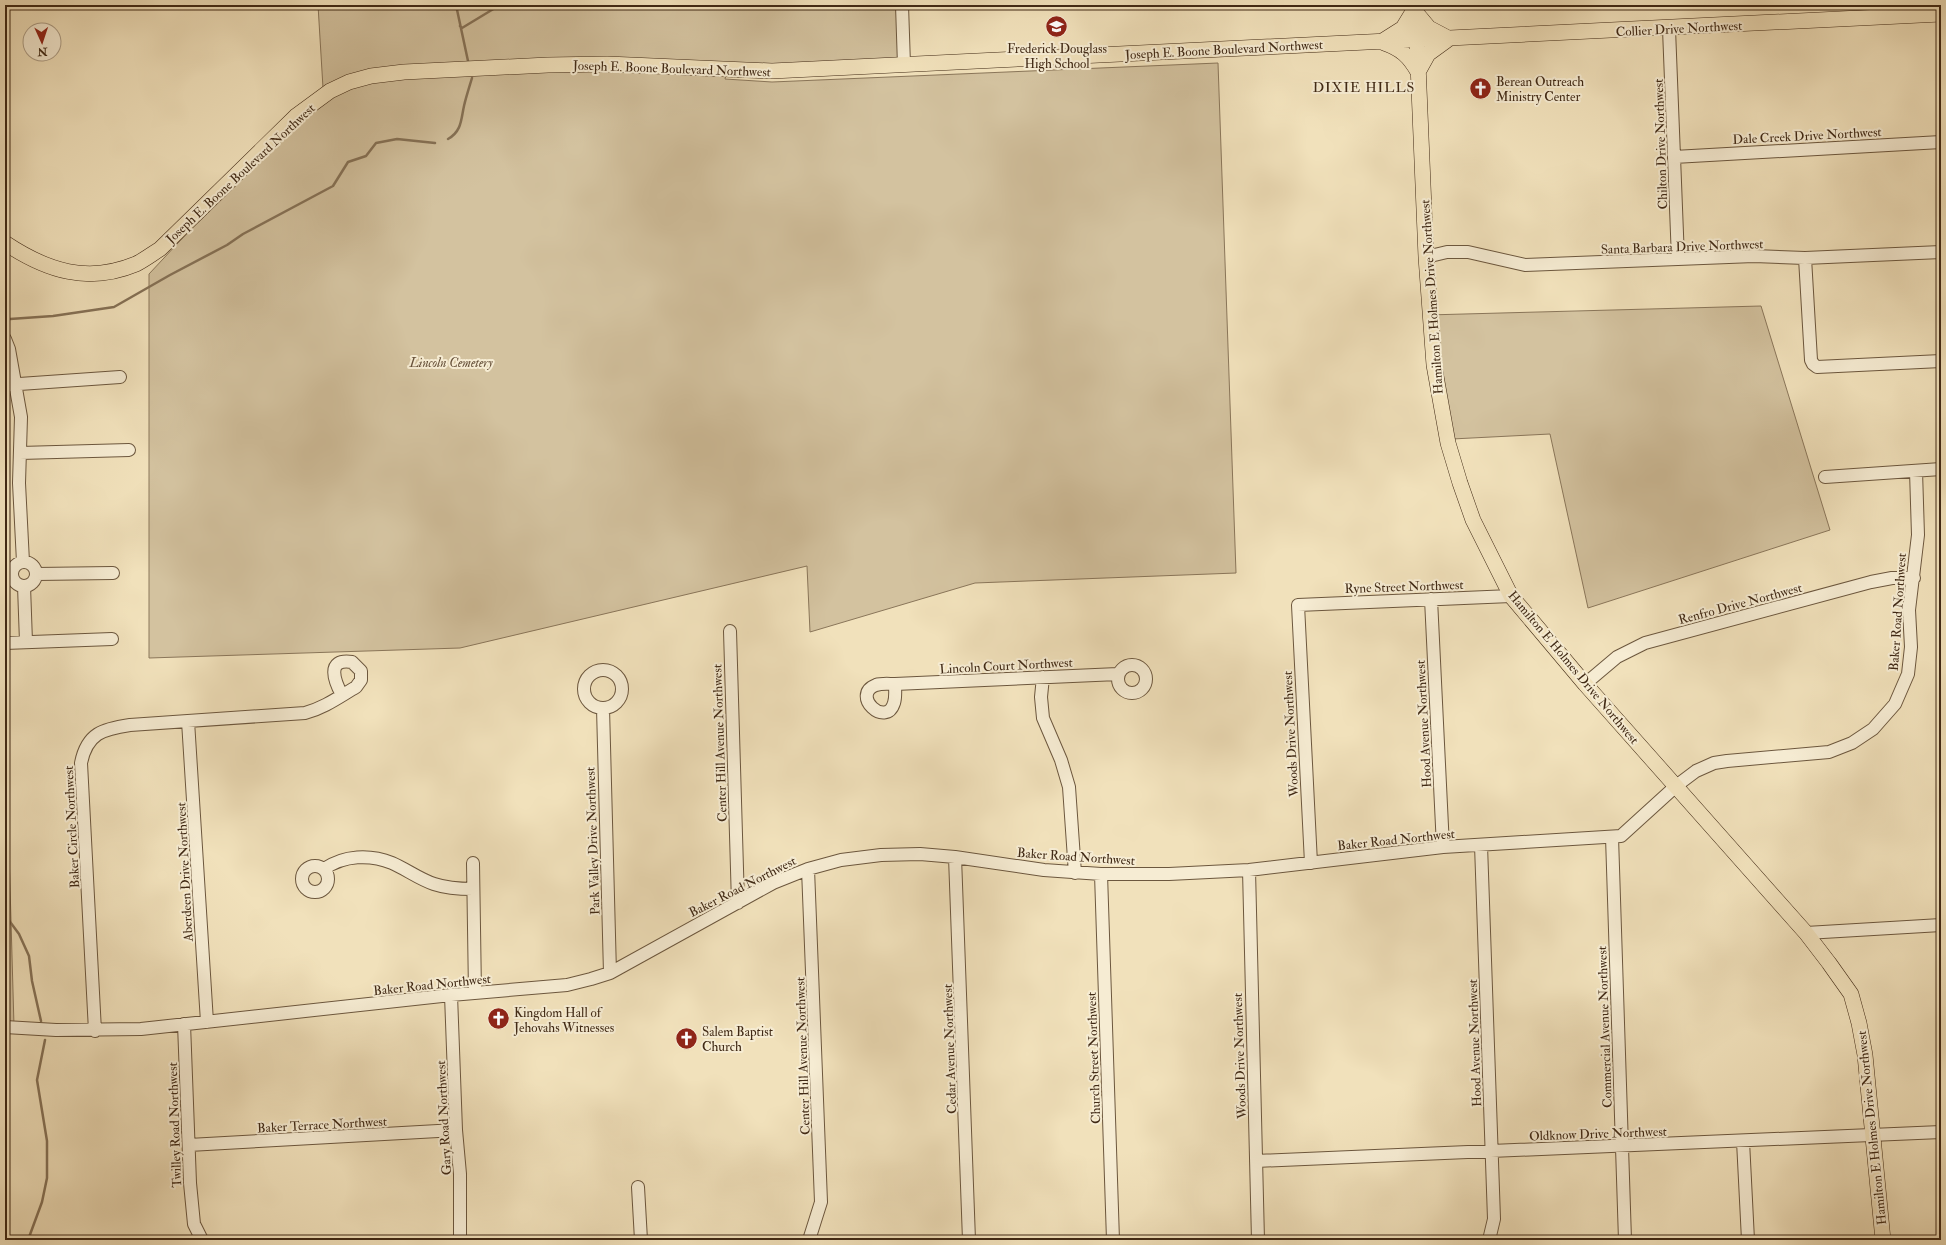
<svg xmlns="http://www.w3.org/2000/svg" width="1946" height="1245" font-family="'IM FELL Double Pica',serif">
	<rect width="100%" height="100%" fill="#f1e1bb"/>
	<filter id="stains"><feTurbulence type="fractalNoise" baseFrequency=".005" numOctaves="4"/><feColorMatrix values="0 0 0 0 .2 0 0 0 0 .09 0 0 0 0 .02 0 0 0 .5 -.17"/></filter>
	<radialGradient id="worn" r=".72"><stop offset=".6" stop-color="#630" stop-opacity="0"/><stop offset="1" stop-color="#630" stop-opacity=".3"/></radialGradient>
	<!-- green -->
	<path fill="#d3c29f" stroke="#8a765a" d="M318 5H899L901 60 772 66 729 64 725 79 772 82 1218 63 1236 573 975 583 810 632 807 566 460 648 149 658V274L323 88Z
		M1761 306 1830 530 1588 608 1550 434 1452 439 1427 315Z
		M5 710 14 1026H5Z"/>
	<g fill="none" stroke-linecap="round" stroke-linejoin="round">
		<!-- stream -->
		<path stroke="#867257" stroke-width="2.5" d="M456 5 468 61
			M460 26 462 28 500 5
			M448 139C462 131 461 119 464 106 466 97 469 88 472 78
			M10 319 53 316 114 307 170 275 227 245 243 234 333 186 348 162 366 156 376 143 397 139 435 143
			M5 915 19 934 29 956 32 981 41 1021
			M28 1240 42 1202 47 1178V1141L37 1080 45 1040"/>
		<defs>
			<path id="minor" d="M902 5 904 65
				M1669 29 1678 259
				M1674 157 1941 142
				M1426 257 1447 252H1468L1525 265 1754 256 1805 258 1941 252
				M1805 258 1811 360 1813 364 1817 367 1941 361
				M5 339 9 349 21 417 19 483 23 562
				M5 385 120 377
				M20 453 129 450
				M1825 477 1941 469
				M12 574a12 12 0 1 1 24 0a12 12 0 1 1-24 0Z
				M36 574 113 573
				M24 586 26 642
				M1431 599 1443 847
				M730 631 738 903
				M5 643 112 639
				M1118 679a14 14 0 1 1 28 0a14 14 0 1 1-28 0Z
				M584 689a19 19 0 1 1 38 0a19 19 0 1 1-38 0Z
				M1043 677 1041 697 1043 718 1061 760 1069 787 1075 873
				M895 684 1118 674
				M895 684C895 690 896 697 894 703 886 729 850 695 876 685 882 683 889 684 895 684Z
				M1585 684 1617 657 1645 643 1871 582 1892 578H1914
				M603 708 610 973
				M188 721 207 1022
				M1612 837 1625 1240
				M1481 845 1494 1219 1489 1240
				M955 857 969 1240
				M473 863 475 993
				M1311 863 1298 605 1511 596
				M302 879a13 13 0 1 1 26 0a13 13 0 1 1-26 0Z
				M324 869C344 855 370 854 392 863 406 869 419 879 434 884 446 888 460 889 473 889
				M808 869 821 1202 809 1240
				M1249 870 1258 1240
				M1101 874 1113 1240
				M1806 933 1941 925
				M451 995 456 1130 460 1174V1240
				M184 1024 190 1183 194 1224 202 1240
				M5 1027 56 1030 141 1029 451 995 567 985 591 979 610 973 773 883 808 869 841 860 881 855 920 854 955 857 1044 870 1101 874H1169L1249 870 1443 847 1621 836 1676 786 1696 771 1714 763 1727 761 1829 752 1852 743 1873 729 1895 704 1908 674 1911 647 1909 610 1918 535 1916 471
				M95 1031 81 763C87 733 103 729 130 725L305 713C324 708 339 697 356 687L361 680V671L352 662C325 658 335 682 342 695
				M1743 1141 1748 1240
				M189 1145 456 1130
				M1256 1161 1941 1132
				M638 1187 641 1240"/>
			<path id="major" d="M1413 5 1417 40 1426 257 1434 365 1448 443 1460 483 1473 520 1511 596 1585 684 1806 933 1829 963 1851 994 1859 1023 1865 1055 1883 1240
				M1414 10 1429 28 1448 38
				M1384 40 1403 28 1414 10
				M1384 43C1401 49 1409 56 1418 72
				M1418 72 1428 54 1450 38
				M5 243C47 271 88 284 136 264 144 260 152 254 160 249L296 116 330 91 349 82 371 76 404 72 548 65 607 64 772 71 1941 14"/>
		</defs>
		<!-- minor casing -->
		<use href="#minor" stroke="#6c573e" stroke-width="14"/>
		<!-- major casing -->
		<use href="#major" stroke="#402915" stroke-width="16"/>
		<!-- minor -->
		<use href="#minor" stroke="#f6ecd3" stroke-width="12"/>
		<!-- major -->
		<use href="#major" stroke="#f1e1bb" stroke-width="15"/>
	</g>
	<!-- icons -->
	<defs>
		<symbol id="school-disc" viewBox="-11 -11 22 22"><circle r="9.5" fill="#8f2418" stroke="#f6ecd3"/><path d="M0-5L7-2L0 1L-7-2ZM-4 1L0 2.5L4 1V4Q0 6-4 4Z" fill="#fff"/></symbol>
		<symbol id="church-disc" viewBox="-11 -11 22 22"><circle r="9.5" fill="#8f2418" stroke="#f6ecd3"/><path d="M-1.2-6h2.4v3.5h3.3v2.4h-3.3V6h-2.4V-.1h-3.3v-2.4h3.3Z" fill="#fff"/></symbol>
	</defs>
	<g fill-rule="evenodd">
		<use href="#school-disc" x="1044" y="14" width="25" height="25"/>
		<use href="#church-disc" x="1468" y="76" width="25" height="25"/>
		<use href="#church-disc" x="486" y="1006" width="25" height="25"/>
		<use href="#church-disc" x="674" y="1026" width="25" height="25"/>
	</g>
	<g text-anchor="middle" stroke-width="4" stroke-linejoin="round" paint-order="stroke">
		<!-- street labels -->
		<g font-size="13" fill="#402915" stroke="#f6ecd3">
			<text transform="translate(1679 28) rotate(-3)" y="5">Collier Drive Northwest</text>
			<text transform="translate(1224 49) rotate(-3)" y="5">Joseph E. Boone Boulevard Northwest</text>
			<text transform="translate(672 68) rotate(2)" y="5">Joseph E. Boone Boulevard Northwest</text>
			<text transform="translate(1807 135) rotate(-3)" y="5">Dale Creek Drive Northwest</text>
			<text transform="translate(1660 144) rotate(-92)" y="5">Chilton Drive Northwest</text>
			<text transform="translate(240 173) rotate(-43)" y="5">Joseph E. Boone Boulevard Northwest</text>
			<text transform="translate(1682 246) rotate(-2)" y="5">Santa Barbara Drive Northwest</text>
			<text transform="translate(1431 297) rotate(-94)" y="5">Hamilton E Holmes Drive Northwest</text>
			<text transform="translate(1404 586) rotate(-2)" y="5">Ryne Street Northwest</text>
			<text transform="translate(1740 603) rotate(-15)" y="5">Renfro Drive Northwest</text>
			<text transform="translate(1897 612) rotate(-86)" y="5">Baker Road Northwest</text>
			<text transform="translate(1006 665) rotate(-3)" y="5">Lincoln Court Northwest</text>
			<text transform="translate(1574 667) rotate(50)" y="5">Hamilton E Holmes Drive Northwest</text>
			<text transform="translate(1423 724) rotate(-93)" y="5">Hood Avenue Northwest</text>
			<text transform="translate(1290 734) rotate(-93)" y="5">Woods Drive Northwest</text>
			<text transform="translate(719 743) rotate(-92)" y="5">Center Hill Avenue Northwest</text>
			<text transform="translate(71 827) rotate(-93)" y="5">Baker Circle Northwest</text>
			<text transform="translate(1396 839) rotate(-6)" y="5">Baker Road Northwest</text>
			<text transform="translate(592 841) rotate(-92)" y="5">Park Valley Drive Northwest</text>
			<text transform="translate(1076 856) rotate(4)" y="5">Baker Road Northwest</text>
			<text transform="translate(184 872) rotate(-93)" y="5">Aberdeen Drive Northwest</text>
			<text transform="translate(742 886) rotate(-27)" y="5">Baker Road Northwest</text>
			<text transform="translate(432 984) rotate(-6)" y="5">Baker Road Northwest</text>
			<text transform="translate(1604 1027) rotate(-92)" y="5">Commercial Avenue Northwest</text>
			<text transform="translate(1474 1043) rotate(-92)" y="5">Hood Avenue Northwest</text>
			<text transform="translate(949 1049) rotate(-92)" y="5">Cedar Avenue Northwest</text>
			<text transform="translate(802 1056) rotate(-92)" y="5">Center Hill Avenue Northwest</text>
			<text transform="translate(1239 1056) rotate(-92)" y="5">Woods Drive Northwest</text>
			<text transform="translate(1093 1058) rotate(-92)" y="5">Church Street Northwest</text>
			<text transform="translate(443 1118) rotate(-93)" y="5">Gary Road Northwest</text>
			<text transform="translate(322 1124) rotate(-3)" y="5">Baker Terrace Northwest</text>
			<text transform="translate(174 1125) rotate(-92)" y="5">Twilley Road Northwest</text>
			<text transform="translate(1871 1128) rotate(-96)" y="5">Hamilton E Holmes Drive Northwest</text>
			<text transform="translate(1598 1133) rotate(-2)" y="5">Oldknow Drive Northwest</text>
		</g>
		<!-- poi labels -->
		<g font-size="13" fill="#402915" stroke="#f6ecd3" text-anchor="start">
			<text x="1057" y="53" text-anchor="middle">Frederick Douglass<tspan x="1057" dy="15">High School</tspan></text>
			<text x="1496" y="86">Berean Outreach<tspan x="1496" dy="15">Ministry Center</tspan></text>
			<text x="514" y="1017">Kingdom Hall of<tspan x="514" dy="15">Jehovahs Witnesses</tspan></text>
			<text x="702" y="1036">Salem Baptist<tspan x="702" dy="15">Church</tspan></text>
		</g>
		<!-- park labels -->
		<g font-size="13" font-style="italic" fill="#654f38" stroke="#f6ecd3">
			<text x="451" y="367">Lincoln Cemetery</text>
		</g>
		<!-- neighbourhood labels -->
		<g font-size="14" letter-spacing="1" fill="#402915" stroke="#f6ecd3">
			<text x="1364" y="92">DIXIE HILLS</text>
		</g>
	</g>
	<!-- margin -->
	<rect width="1946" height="1245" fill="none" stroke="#f1e1bb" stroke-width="20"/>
	<rect x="6" y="6" width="1934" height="1233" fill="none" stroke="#402915" stroke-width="2"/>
	<rect x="10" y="10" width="1926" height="1225" fill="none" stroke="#402915"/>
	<!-- north arrow -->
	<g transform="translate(42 42) rotate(177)"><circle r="19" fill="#f6ecd3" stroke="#ad9e87"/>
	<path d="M0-3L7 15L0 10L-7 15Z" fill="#8f2418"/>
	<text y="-6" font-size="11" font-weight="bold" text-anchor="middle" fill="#402915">N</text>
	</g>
	<rect width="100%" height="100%" filter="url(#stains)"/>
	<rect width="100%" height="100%" fill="url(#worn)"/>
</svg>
